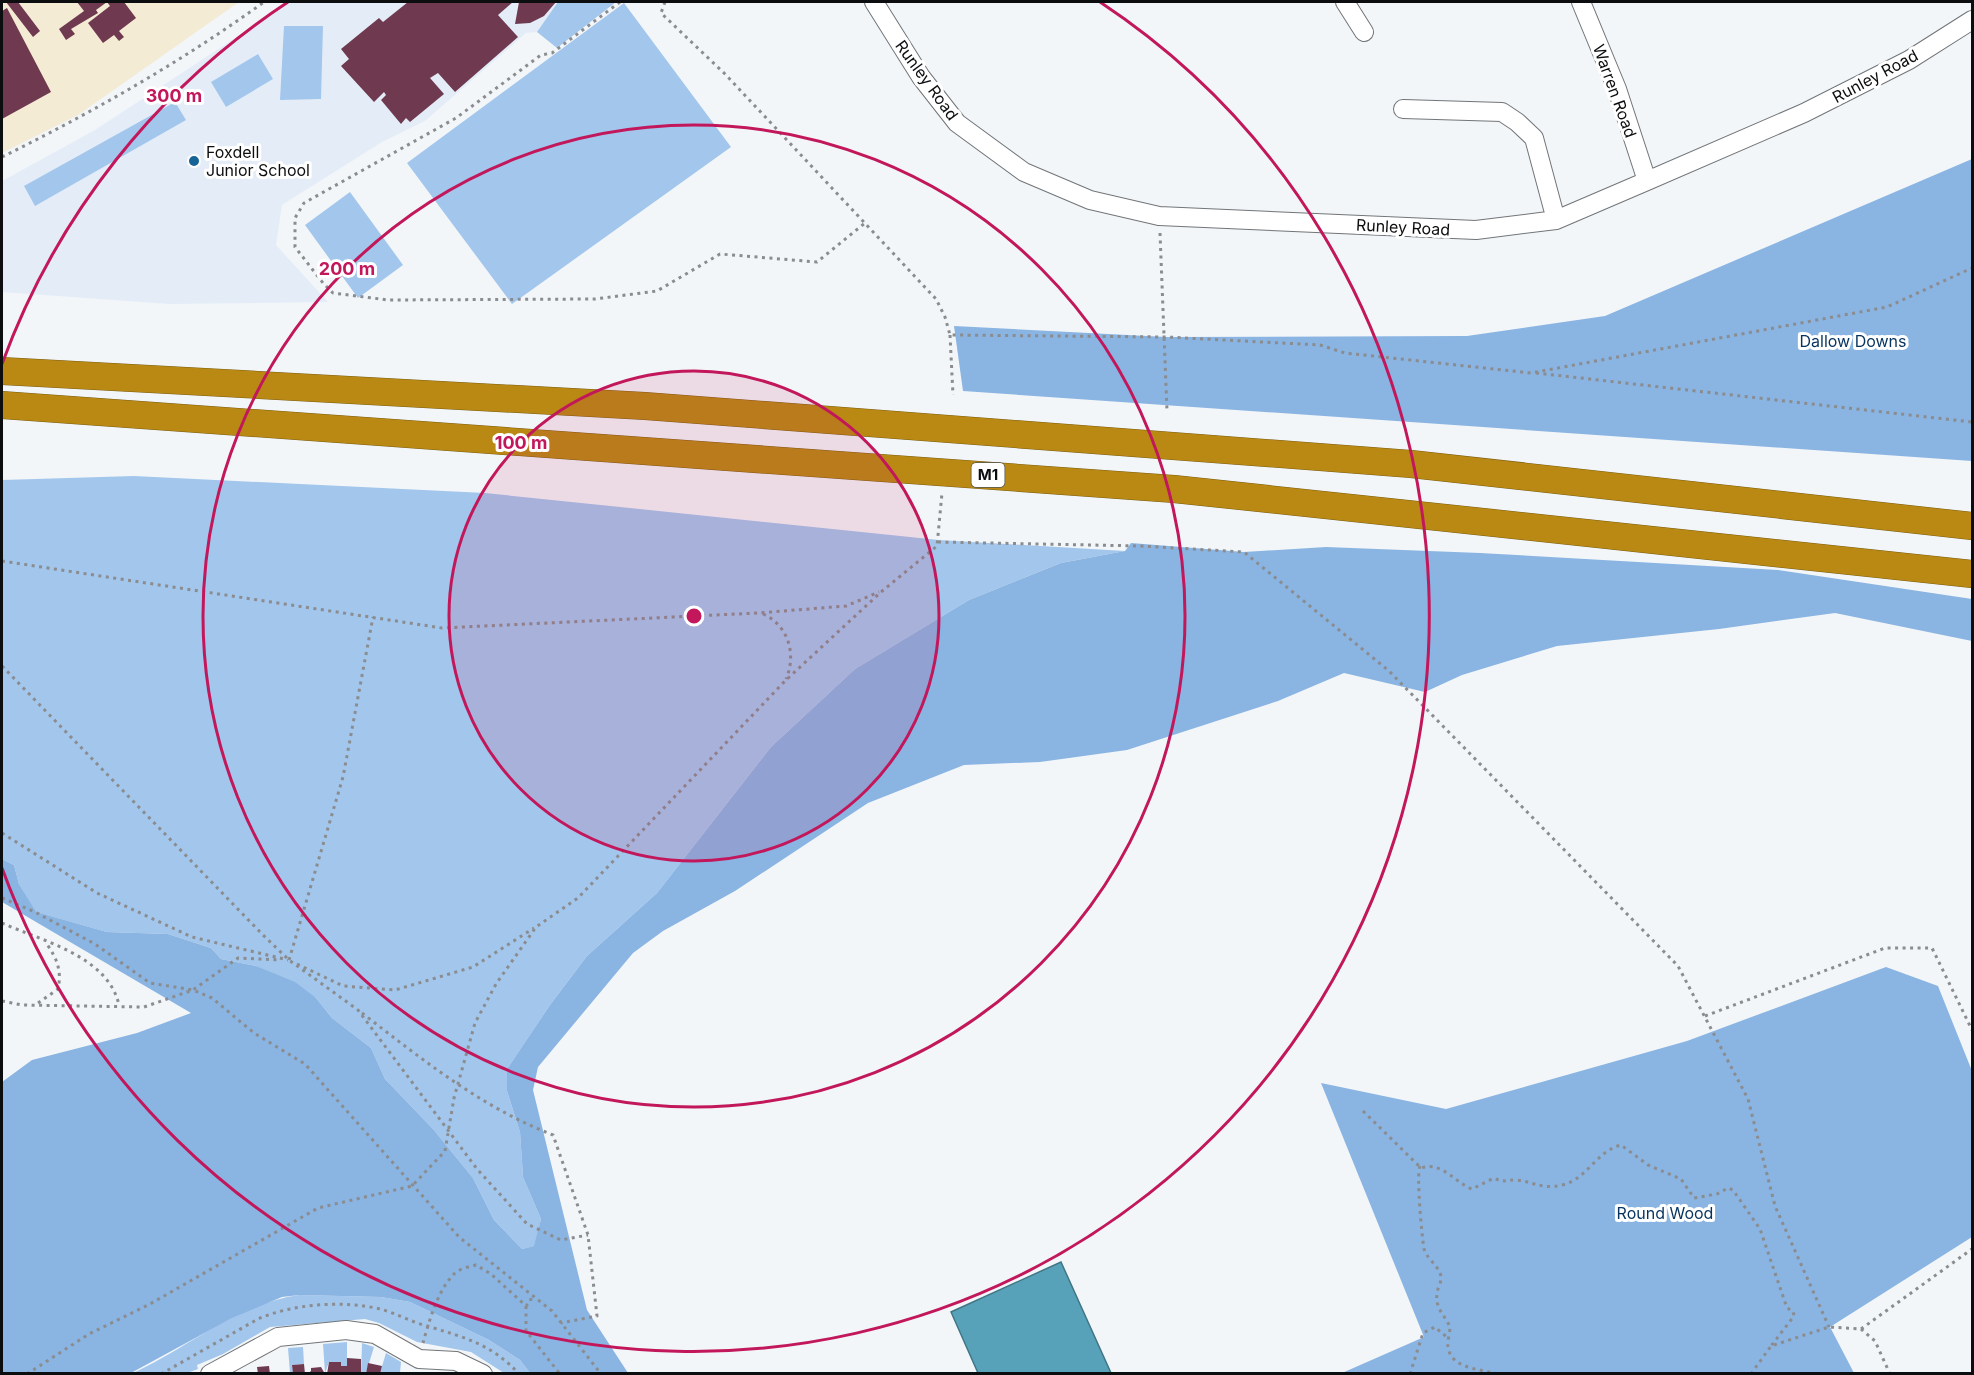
<svg xmlns="http://www.w3.org/2000/svg" width="1974" height="1375" font-family="Inter,sans-serif">
	<rect width="100%" height="100%" fill="#f2f6f9"/>
	<!-- built -->
	<path fill="#e4edf7" d="M290 2H559L539 32 526 33 425 121 382 142 282 205 276 245 328 302 169 304 2 292V181L95 130Z"/>
	<!-- industrial -->
	<path fill="#f4ebd5" d="M2 2H239L78 115 2 153Z"/>
	<!-- green -->
	<path fill="#a3c6ec" d="M558 2H616L557 48 537 32Z
		M624 3 731 147 512 304 407 163Z
		M284 26H323L321 99 280 100Z
		M258 54 273 79 226 107 211 82Z
		M175 102 186 120 35 206 24 186Z
		M350 192 403 265 358 298 305 225Z
		M134 476 485 493 939 540 1125 551 1061 563 969 600 855 669 771 747 657 893 587 956 550 1005 507 1069V1091L520 1132 523 1177 541 1219 535 1246 522 1249 494 1220 473 1178 433 1129 385 1079 371 1048 332 1018 316 998 256 966 221 959 211 948 168 934 107 932 35 912 19 884 14 865 2 859V480Z
		M299 1295 381 1297 410 1302 489 1340 520 1360 530 1373H504L471 1352 417 1342 379 1323 365 1319 270 1327 223 1354 197 1365 198 1369 187 1373 131 1374C187 1349 236 1304 299 1295Z
		M347 1342V1366H341V1362H329L325 1373 323 1344Z
		M362 1343 374 1347 366 1373 361 1374Z
		M303 1347 304 1364 292 1365 293 1373H290L288 1348Z
		M386 1353 401 1362 400 1373H380Z"/>
	<!-- forest -->
	<path fill="#8ab4e2" d="M1972 159V461L963 391 954 326 1166 337 1467 336 1605 316Z
		M1131 543 1244 552 1326 547 1480 553 1778 570 1972 599V641L1835 613 1719 629 1557 646 1462 675 1425 692 1344 673 1278 701 1127 750 1040 762 964 765 868 803 735 891 663 931 633 953 538 1067 533 1090 587 1310 628 1373H530L520 1360 489 1340 410 1302 381 1297 299 1295 282 1297 232 1318 131 1373H2V1082L32 1060 137 1033 191 1013 2 902V859L14 865 19 884 36 912 107 932 168 934 211 948 221 959 256 966 295 982 316 998 332 1018 371 1048 385 1079 433 1129 473 1178 494 1220 522 1249 534 1246 541 1219 523 1177 520 1132 507 1091V1069L550 1005 587 956 657 893 771 747 855 669 969 600 1061 563 1125 551Z
		M1886 967 1938 986 1972 1071V1237L1830 1327 1854 1373H1342L1424 1337 1321 1083 1446 1109 1687 1041Z"/>
	<!-- water -->
	<path fill="#58a2b9" stroke="#417586" stroke-width="1.5" d="M1061 1262 1111 1373H978L951 1312Z"/>
	<!-- building -->
	<path fill="#6f3950" d="M6 2H18L40 31 33 37Z
		M77 2H124L136 18 119 31 124 37 119 41 114 35 103 43 88 23 110 6 107 2 96 10 98 13 71 29 75 34 66 40 59 29 84 11Z
		M408 2H513L498 15 518 37 455 92 438 73 430 78 444 94 410 122 406 118 401 124 381 100 386 95 384 92 374 102 341 66 349 59 341 49 379 18 383 22Z
		M519 2H556L544 16 530 23 515 24Z
		M7 8 51 92 2 119V11Z
		M347 1358 361 1359V1374H327L329 1362H341V1366H347Z
		M368 1363 382 1366 380 1374H366Z
		M304 1364 305 1374H293L292 1365Z
		M269 1366 270 1374H258L257 1367Z
		M321 1367 325 1374H307L311 1371V1368Z"/>
	<g fill="none" stroke-linecap="round" stroke-linejoin="round">
		<defs>
			<path id="minor" d="M874 2 921 77 957 123 1024 172 1090 200 1159 216 1476 230 1556 220 1647 181 1804 113 1909 60 1972 20
				M1345 2 1364 32
				M1581 2 1617 89 1647 181
				M1403 109 1502 112 1517 122 1534 138 1556 220
				M210 1374 278 1337 346 1330 375 1334 419 1359 456 1361 483 1374"/>
			<path id="highway" d="M2 371 645 406 1411 464 1972 526
				M2 405 1174 489 1972 574"/>
		</defs>
		<!-- minor casing -->
		<use href="#minor" stroke="#727578" stroke-width="20"/>
		<!-- highway casing -->
		<use href="#highway" stroke="#7c5e12" stroke-width="28"/>
		<!-- path -->
		<path stroke="#8a8c8f" stroke-width="3" stroke-dasharray="3 4.5" stroke-linecap="butt" d="M620 2 552 53 541 55 456 118 304 203 295 218V247L323 283 333 293 388 300 595 299 657 291 720 254 817 262 865 223
			M665 2 661 13 725 74 936 299 945 317 950 335 1166 337 1320 345 1345 353 1531 373 1887 307 1972 268
			M2 157C93 112 181 62 264 2
			M1160 233 1167 411
			M950 335 953 395
			M1536 373 1972 422
			M938 542 1141 546 1244 552 1389 671 1678 966 1748 1099 1775 1206 1829 1327
			M2 561 442 628 758 613 846 606 879 592
			M763 614C788 625 797 654 786 679
			M2 666 263 935 289 960 358 1010 477 1169 527 1224 561 1240 588 1235
			M2 833 97 893 192 937 288 960
			M2 898 35 912 95 944 150 983 193 990 212 998 254 1033 305 1064 459 1237 552 1311 601 1374
			M2 923C42 941 108 956 119 1005
			M289 960 343 777 373 617
			M297 964 343 986 395 990 473 967 534 928
			M2 1001 22 1005 144 1007 193 990 238 958 281 960
			M38 1003 58 989C62 971 57 958 46 943
			M362 1013C423 1060 481 1107 553 1135L588 1235 597 1316 561 1323
			M1705 1016 1885 948H1932L1972 1030
			M1363 1111 1421 1168C1442 1161 1454 1182 1472 1189L1494 1178C1503 1183 1507 1180 1516 1180 1532 1181 1541 1190 1562 1185 1588 1179 1596 1151 1621 1145L1648 1165 1681 1179 1694 1198 1717 1194 1728 1188 1733 1190 1760 1229 1787 1308 1793 1311 1794 1316 1771 1346
			M1420 1166C1416 1175 1422 1237 1424 1249 1427 1259 1438 1265 1441 1276 1442 1282 1437 1288 1437 1294 1435 1309 1445 1315 1450 1327 1450 1333 1447 1342 1448 1347 1451 1369 1481 1369 1497 1374
			M526 1306V1331L560 1374
			M1861 1329 1972 1249
			M423 1343C429 1321 438 1290 454 1274 460 1268 469 1267 476 1265L491 1274 526 1306 531 1301 530 1294
			M27 1374 89 1334 150 1304 318 1208 412 1186 445 1151 454 1098 475 1023 496 984 536 927 578 898 785 681 881 592 937 546 942 493
			M161 1374 258 1319C292 1304 343 1300 380 1309 396 1313 411 1322 427 1326 463 1337 492 1344 519 1374
			M1410 1374 1423 1333 1435 1327 1449 1339
			M1751 1374 1771 1346 1829 1327 1861 1329 1875 1341 1890 1374"/>
		<!-- minor -->
		<use href="#minor" stroke="#fff" stroke-width="18"/>
		<!-- highway -->
		<use href="#highway" stroke="#b98914" stroke-width="27"/>
	</g>
	<!-- distance rings -->
	<circle cx="694" cy="616" r="245" fill="#c2185b" fill-opacity=".12"/>
	<g fill="none" stroke="#c2185b" stroke-width="3">
		<circle cx="694" cy="616" r="245"/>
		<circle cx="694" cy="616" r="491"/>
		<path d="M2 364A736 736 0 0 1 288 2M1100 2A736 736 0 1 1 2 868"/>
	</g>
	<!-- markers -->
	<circle fill="#166396" stroke="#fff" stroke-width="2" cx="194" cy="161" r="6"/>
	<g text-anchor="middle" stroke-width="6" stroke-linejoin="round" paint-order="stroke">
		<!-- shield labels -->
		<rect fill="#fff" stroke="#555656" stroke-width="1.5" x="971.5" y="463" width="33" height="24" rx="4.5"/>
		<g font-size="15" font-weight="bold" fill="#0c0d0e">
			<text x="988" y="480">M1</text>
		</g>
		<!-- street labels -->
		<g font-size="16" fill="#0c0d0e" stroke="#fff">
			<text transform="translate(1875 76) rotate(-28)" y="6">Runley Road</text>
			<text transform="translate(927 80) rotate(54)" y="6">Runley Road</text>
			<text transform="translate(1615 91) rotate(70)" y="6">Warren Road</text>
			<text transform="translate(1403 227) rotate(3)" y="6">Runley Road</text>
		</g>
		<!-- poi labels -->
		<g font-size="16" fill="#0c0d0e" stroke="#fff" text-anchor="start">
			<text x="206" y="158">Foxdell<tspan x="206" dy="18">Junior School</tspan></text>
		</g>
		<!-- park labels -->
		<g font-size="16" fill="#06345f" stroke="#fff">
			<text x="1853" y="347">Dallow Downs</text>
			<text x="1665" y="1219">Round Wood</text>
		</g>
	</g>
	<circle cx="694" cy="616" r="9" fill="#c2185b" stroke="#fff" stroke-width="3"/>
	<g font-size="18" text-anchor="middle" font-weight="bold" fill="#c2185b" stroke="#fff" stroke-width="6" stroke-linejoin="round" paint-order="stroke">
		<text x="174" y="102">300 m</text>
		<text x="347" y="275">200 m</text>
		<text x="521" y="449">100 m</text>
	</g>
	<!-- border -->
	<rect width="1974" height="1375" fill="none" stroke="#0c0d0e" stroke-width="6"/>
</svg>
